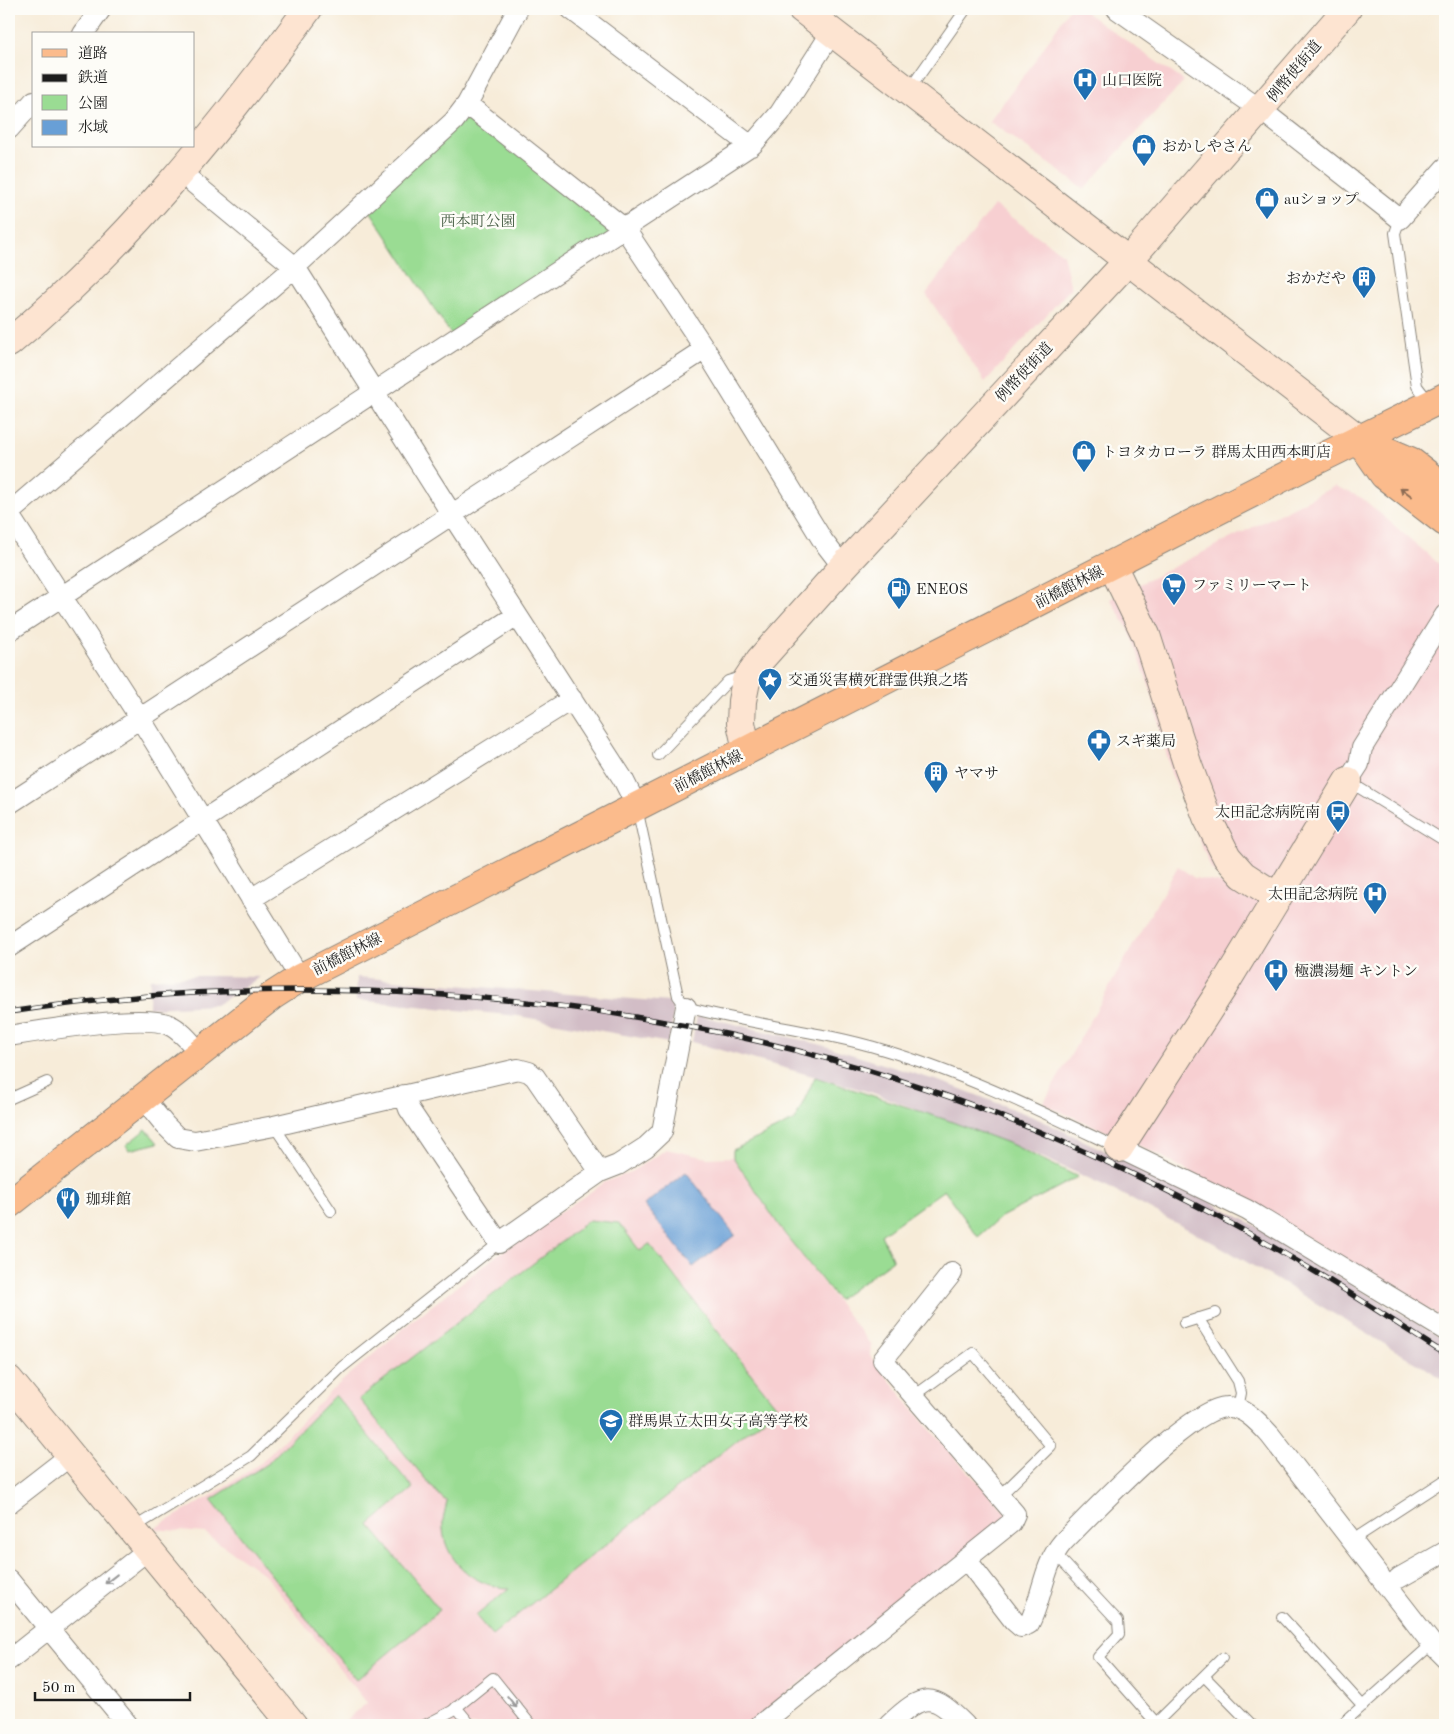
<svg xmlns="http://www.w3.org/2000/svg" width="1454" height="1734" font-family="'Old Standard TT','Noto Serif JP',serif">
	<rect width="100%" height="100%" fill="#fdfcf7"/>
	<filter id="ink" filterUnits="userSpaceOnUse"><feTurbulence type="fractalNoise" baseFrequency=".02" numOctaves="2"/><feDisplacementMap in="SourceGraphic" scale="10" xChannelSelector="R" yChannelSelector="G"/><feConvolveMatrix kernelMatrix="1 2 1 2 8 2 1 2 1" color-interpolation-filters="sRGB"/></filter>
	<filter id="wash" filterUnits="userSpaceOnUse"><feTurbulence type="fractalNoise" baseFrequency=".0096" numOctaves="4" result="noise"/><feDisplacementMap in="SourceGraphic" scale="20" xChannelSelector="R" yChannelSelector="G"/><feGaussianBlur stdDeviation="1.12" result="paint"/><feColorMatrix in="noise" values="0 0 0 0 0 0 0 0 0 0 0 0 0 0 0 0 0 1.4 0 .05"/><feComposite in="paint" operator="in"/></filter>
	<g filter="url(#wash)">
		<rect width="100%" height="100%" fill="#f7ecd9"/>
		<!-- built -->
		<path fill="#f7cfd1" d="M1069 9H1081L1184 81 1084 189 989 121 1035 61Z
			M994 205 1063 254 1071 288 985 382 926 294Z
			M1335 486 1362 498 1445 569V1320L1304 1236 1156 1153 1043 1104 1178 866 1194 878 1226 884 1211 868 1171 773 1152 694 1130 632 1110 599Z
			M666 1149 707 1158 733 1157 784 1233 871 1345 870 1356 933 1434 1007 1514 1006 1519 747 1725H340L367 1703 265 1575 205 1533 153 1529 209 1497 262 1462 333 1389 412 1321 496 1256 605 1182 631 1172Z"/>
		<!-- industrial -->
		<path fill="#d2bdc6" d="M194 976H215L260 977 216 1005 149 1008 150 979Z
			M357 977 669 1002 674 1010 669 1043 518 1016 356 1000Z
			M701 1016 818 1044 948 1084 1036 1118 1194 1193 1256 1226 1445 1340V1380L1223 1248 1108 1187 1028 1151 873 1093 692 1042 697 1017Z"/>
		<!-- green -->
		<path fill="#9adc93" stroke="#5b7c58" d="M467 104 625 229 454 339 365 203Z
			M815 1077 947 1120 1013 1145 1078 1177 1001 1217 978 1237 944 1190 881 1235 893 1260 838 1300 784 1233 733 1157V1150L795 1120Z
			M146 1129 158 1143 129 1150 126 1145Z
			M589 1220 619 1223 640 1251 649 1244 778 1408 492 1635 476 1616 509 1588C477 1588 445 1562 443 1529 442 1520 445 1511 447 1502L437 1493 359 1399Z
			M335 1395 413 1488 369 1525 440 1610 356 1680 211 1500 268 1463Z"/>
		<!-- water -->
		<path fill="#689fd6" stroke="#425e79" d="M686 1172 735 1235 693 1267 644 1205Z"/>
	</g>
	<g filter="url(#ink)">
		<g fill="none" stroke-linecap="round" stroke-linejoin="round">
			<defs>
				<path id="lane" d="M909 90 966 9
					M1400 219 1395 233 1417 386 1430 403
					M658 755 728 681 744 676
					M1348 781 1445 841
					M637 808 678 996 686 1007C751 1025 818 1030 884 1050 965 1074 1042 1112 1118 1148
					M9 1099 47 1082
					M274 1126 331 1211
					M1198 1318 1238 1381 1241 1393 1238 1408
					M1184 1323 1216 1313
					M914 1396 973 1353 1051 1446 1000 1496
					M133 1528 251 1456 342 1367 499 1243
					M1351 1541 1445 1480
					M1054 1552 1118 1621 1119 1634 1098 1657 1158 1725
					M1282 1617 1363 1706
					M1204 1676 1252 1725
					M456 1707 471 1725
					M1156 1723 1222 1658
					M425 1725 452 1711 493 1678 531 1725
					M1341 1725 1432 1644"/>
				<path id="street" d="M571 9 751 146
					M1117 9 1261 110 1400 219 1445 168
					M83 34 101 9
					M467 104 625 229 705 349 823 541 843 567
					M9 129 34 101
					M179 171 295 267 451 513 623 779 637 807
					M9 513 295 267 454 121 467 104 518 9
					M9 515 140 718 300 978
					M9 631 753 144 780 113 832 32
					M1348 781 1359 764 1362 748 1445 615
					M9 804 705 349
					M251 899 572 699
					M9 947 517 615
					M9 1036C39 1031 145 1013 169 1025 181 1030 191 1043 200 1053
					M404 1095 409 1109 499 1243 600 1172
					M143 1098 165 1125 178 1138 195 1141 274 1126 518 1069 529 1072 535 1077 600 1172 618 1165 646 1147 662 1132 686 1007
					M1119 1148 1247 1210 1445 1330
					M9 1503 71 1455
					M966 1559 1014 1621 1021 1627 1029 1624C1043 1597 1043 1565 1063 1542 1091 1514 1191 1407 1227 1407 1244 1406 1259 1423 1270 1435L1432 1644 1445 1657
					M1399 1578 1445 1552
					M9 1580 128 1725
					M9 1660 149 1549
					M760 1725 1011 1523 1015 1514 883 1360 952 1273
					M889 1725C924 1692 932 1692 965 1725"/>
				<path id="secondary" d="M802 9 1359 439
					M9 343C124 248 220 129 308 9
					M1112 565 1146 635 1188 766 1207 817 1227 857 1243 875 1277 897
					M747 750 741 723 742 701 746 681 760 660 843 567 1128 261 1347 9
					M1119 1148 1223 987 1348 781
					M9 1380 293 1725"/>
				<path id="primary" d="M1359 439 1384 475 1445 522
					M1359 439 1410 461 1445 488
					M9 1204 272 996 300 978 1309 464 1445 397"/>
			</defs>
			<!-- lane casing -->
			<use href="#lane" stroke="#8a847a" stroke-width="12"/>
			<!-- street casing -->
			<use href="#street" stroke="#8a847a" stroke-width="22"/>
			<!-- secondary casing -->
			<use href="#secondary" stroke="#8a847a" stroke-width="30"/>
			<!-- primary casing -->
			<use href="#primary" stroke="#8a847a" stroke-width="30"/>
			<!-- lane -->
			<use href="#lane" stroke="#fff" stroke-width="10"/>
			<!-- street -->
			<use href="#street" stroke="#fff" stroke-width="20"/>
			<!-- secondary -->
			<use href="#secondary" stroke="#fde4d1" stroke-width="28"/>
			<!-- primary -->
			<use href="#primary" stroke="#fbbb8c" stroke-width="28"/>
			<defs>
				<path id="rail" d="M9 1012C357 959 751 1001 1074 1147 1150 1181 1225 1218 1297 1261 1347 1290 1396 1323 1445 1354"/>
			</defs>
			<!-- rail casing -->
			<use href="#rail" stroke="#1c1c1c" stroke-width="5.5"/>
			<!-- rail -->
			<use href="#rail" stroke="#fdfcf7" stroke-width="4" stroke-dasharray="11" stroke-linecap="butt"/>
		</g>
		<!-- one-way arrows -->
		<defs><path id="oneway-shaft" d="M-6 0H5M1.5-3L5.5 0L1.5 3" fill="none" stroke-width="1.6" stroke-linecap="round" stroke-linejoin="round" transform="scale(1.25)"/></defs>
		<use stroke="#8c6c54" href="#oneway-shaft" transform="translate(1406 492) rotate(-143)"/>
		<g stroke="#999">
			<use href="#oneway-shaft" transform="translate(111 1579) rotate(142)"/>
			<use href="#oneway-shaft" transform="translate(512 1702) rotate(51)"/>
		</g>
	</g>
	<!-- icons -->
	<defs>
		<symbol id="hospital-pin" viewBox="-11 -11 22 30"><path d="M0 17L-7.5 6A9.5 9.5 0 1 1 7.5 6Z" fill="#1f6fb2" stroke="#fdfcf7"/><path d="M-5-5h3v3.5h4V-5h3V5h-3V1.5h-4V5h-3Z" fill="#fff"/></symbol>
		<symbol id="shop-pin" viewBox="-11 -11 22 30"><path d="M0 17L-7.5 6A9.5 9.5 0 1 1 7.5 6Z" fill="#1f6fb2" stroke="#fdfcf7"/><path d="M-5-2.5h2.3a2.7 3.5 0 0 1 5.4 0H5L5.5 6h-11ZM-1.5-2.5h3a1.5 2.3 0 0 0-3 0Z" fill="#fff"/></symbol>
		<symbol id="building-pin" viewBox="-11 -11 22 30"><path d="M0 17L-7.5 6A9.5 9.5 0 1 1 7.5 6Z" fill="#1f6fb2" stroke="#fdfcf7"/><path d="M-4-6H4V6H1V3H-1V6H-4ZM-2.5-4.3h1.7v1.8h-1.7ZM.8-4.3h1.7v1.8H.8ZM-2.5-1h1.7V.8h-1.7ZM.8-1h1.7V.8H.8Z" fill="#fff"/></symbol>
		<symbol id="supermarket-pin" viewBox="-11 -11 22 30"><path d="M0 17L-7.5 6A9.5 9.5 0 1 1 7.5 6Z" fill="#1f6fb2" stroke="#fdfcf7"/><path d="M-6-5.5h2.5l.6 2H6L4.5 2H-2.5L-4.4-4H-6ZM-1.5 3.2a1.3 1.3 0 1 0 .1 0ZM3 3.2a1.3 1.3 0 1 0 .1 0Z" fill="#fff"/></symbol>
		<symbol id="fuel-pin" viewBox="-11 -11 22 30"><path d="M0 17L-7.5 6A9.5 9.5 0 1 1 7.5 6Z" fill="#1f6fb2" stroke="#fdfcf7"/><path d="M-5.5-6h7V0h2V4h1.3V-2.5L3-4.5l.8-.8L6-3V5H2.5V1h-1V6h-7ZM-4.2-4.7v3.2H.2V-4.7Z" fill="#fff"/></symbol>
		<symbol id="sight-pin" viewBox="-11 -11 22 30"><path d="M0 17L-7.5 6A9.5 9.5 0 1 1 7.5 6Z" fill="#1f6fb2" stroke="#fdfcf7"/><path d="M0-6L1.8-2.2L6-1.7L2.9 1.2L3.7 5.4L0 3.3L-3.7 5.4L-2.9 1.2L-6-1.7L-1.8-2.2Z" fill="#fff"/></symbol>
		<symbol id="pharmacy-pin" viewBox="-11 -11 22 30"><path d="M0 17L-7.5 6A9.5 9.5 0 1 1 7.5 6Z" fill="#1f6fb2" stroke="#fdfcf7"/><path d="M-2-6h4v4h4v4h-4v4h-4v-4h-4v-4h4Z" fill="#fff"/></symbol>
		<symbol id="bus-pin" viewBox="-11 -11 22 30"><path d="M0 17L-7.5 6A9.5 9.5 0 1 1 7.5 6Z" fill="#1f6fb2" stroke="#fdfcf7"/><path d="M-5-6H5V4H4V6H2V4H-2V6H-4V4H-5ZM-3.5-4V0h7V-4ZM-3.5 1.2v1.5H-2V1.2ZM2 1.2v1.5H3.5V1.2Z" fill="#fff"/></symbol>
		<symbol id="restaurant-pin" viewBox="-11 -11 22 30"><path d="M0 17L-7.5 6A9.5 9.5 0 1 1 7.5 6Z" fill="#1f6fb2" stroke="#fdfcf7"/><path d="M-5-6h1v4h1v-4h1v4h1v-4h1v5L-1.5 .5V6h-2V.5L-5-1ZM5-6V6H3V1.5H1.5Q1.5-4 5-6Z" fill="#fff"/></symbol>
		<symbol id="school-pin" viewBox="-11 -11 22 30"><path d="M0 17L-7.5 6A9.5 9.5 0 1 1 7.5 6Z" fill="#1f6fb2" stroke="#fdfcf7"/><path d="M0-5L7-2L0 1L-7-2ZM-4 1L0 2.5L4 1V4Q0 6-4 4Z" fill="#fff"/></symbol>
	</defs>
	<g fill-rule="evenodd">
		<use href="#hospital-pin" x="1071" y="66" width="28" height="38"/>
		<use href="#shop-pin" x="1130" y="132" width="28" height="38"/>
		<use href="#shop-pin" x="1253" y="185" width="28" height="38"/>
		<use href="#building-pin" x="1350" y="264" width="28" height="38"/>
		<use href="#shop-pin" x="1070" y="438" width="28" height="38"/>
		<use href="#supermarket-pin" x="1160" y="571" width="28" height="38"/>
		<use href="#fuel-pin" x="885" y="575" width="28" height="38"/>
		<use href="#sight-pin" x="756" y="666" width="28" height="38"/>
		<use href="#pharmacy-pin" x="1085" y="727" width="28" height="38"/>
		<use href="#building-pin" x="922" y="759" width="28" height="38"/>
		<use href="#bus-pin" x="1324" y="798" width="28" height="38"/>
		<use href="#hospital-pin" x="1361" y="880" width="28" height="38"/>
		<use href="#hospital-pin" x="1262" y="957" width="28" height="38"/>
		<use href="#restaurant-pin" x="54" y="1185" width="28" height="38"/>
		<use href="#school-pin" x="597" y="1407" width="28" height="38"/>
	</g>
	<g text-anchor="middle" stroke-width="5" stroke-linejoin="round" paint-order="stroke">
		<!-- street labels -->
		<g font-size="15" fill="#1c1c1c" stroke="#fdfcf7">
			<text transform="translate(1294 71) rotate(-50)" y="5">例幣使街道</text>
			<text transform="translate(1024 372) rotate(-47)" y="5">例幣使街道</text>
			<text transform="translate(1069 587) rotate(-27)" y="5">前橋館林線</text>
			<text transform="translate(708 771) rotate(-27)" y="5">前橋館林線</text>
			<text transform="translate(347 954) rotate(-27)" y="5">前橋館林線</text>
		</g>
		<!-- poi labels -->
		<g font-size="15" fill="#1c1c1c" stroke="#fdfcf7" text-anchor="start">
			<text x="1102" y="85">山口医院</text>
			<text x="1162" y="151">おかしやさん</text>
			<text x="1284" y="204">auショップ</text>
			<text x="1346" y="283" text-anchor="end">おかだや</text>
			<text x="1102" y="457">トヨタカローラ 群馬太田西本町店</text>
			<text x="1192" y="590">ファミリーマート</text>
			<text x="916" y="594">ENEOS</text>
			<text x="788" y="685">交通災害横死群霊供羪之塔</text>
			<text x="1116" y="746">スギ薬局</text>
			<text x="954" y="778">ヤマサ</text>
			<text x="1320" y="817" text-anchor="end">太田記念病院南</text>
			<text x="1358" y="899" text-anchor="end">太田記念病院</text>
			<text x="1294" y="976">極濃湯麺 キントン</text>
			<text x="86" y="1204">珈琲館</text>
			<text x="628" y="1426">群馬県立太田女子高等学校</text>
		</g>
		<!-- park labels -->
		<g font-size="15" fill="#485f46" stroke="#fdfcf7">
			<text x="478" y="226">西本町公園</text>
		</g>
	</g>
	<!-- margin -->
	<rect width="1454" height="1734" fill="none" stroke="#fdfcf7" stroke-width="30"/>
	<!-- legend -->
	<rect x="32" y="32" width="162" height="115" fill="#fdfcf7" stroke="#a3a29f"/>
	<rect x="42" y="49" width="25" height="8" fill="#fbbb8c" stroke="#a3a29f"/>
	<text x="78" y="58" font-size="15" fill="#1c1c1c">道路</text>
	<rect x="42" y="74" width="25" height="8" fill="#1c1c1c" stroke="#a3a29f"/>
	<text x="78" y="82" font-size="15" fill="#1c1c1c">鉄道</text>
	<rect x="42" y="95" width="25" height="15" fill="#9adc93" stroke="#a3a29f"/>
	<text x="78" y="108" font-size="15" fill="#1c1c1c">公園</text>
	<rect x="42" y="120" width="25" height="15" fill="#689fd6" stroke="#a3a29f"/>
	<text x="78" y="132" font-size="15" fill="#1c1c1c">水域</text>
	<!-- scale -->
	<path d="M35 1692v8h155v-8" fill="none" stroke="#1c1c1c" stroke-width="2.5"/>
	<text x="42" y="1692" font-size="15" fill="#1c1c1c" stroke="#fdfcf7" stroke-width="4" paint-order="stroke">50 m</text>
</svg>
